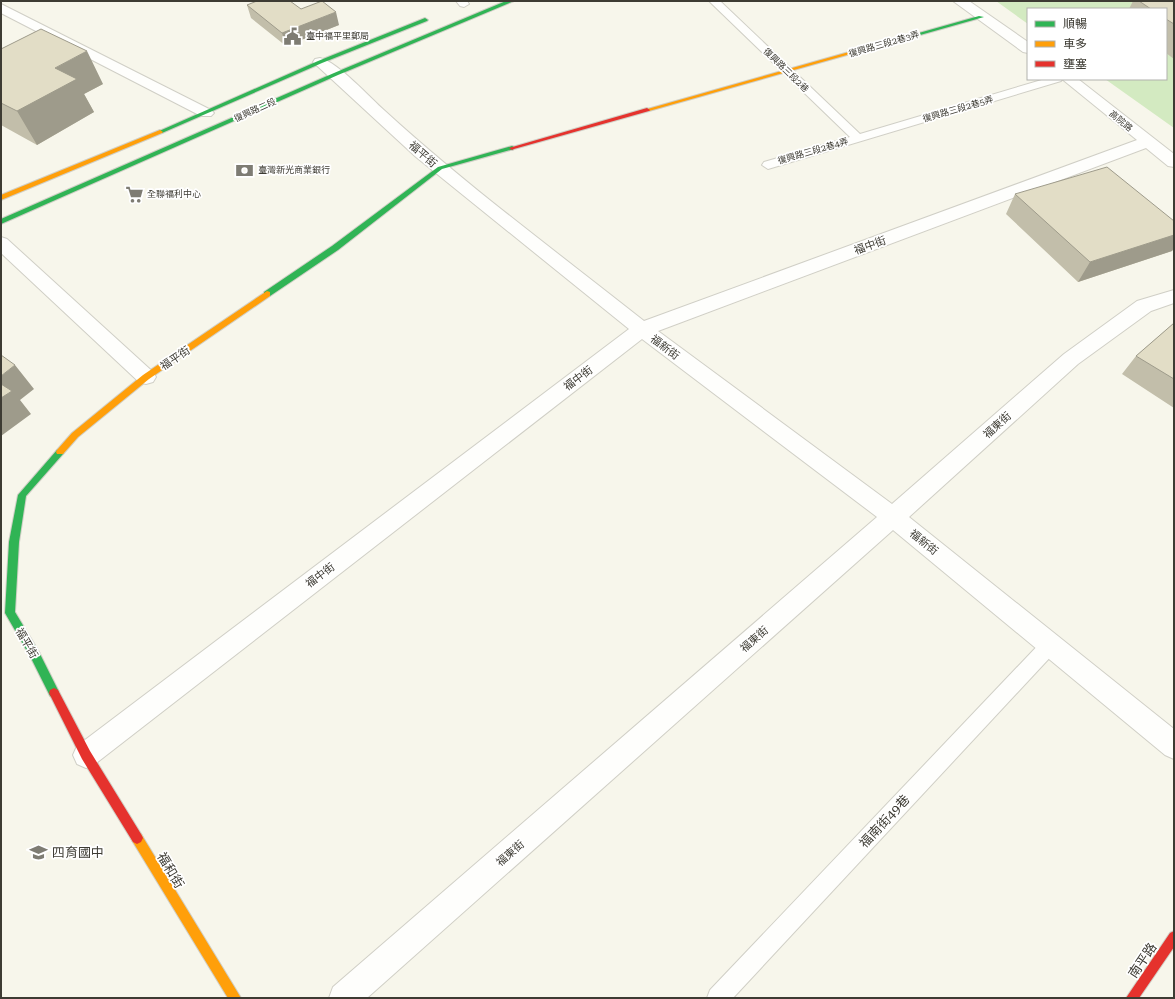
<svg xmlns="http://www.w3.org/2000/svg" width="1175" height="999" font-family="'Roboto Serif','Noto Sans TC',serif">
	<rect width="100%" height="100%" fill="#f7f6eb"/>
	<!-- green -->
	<path fill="#d3eac1" d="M996 1H1174V128L1105 79H1166V9H1028V24Z"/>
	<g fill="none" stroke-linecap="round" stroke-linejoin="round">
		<defs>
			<path id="lane" d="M456 1H467L469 4 464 7 460 6Z
				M709 1H720L860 134 1045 79H1062L1061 81 768 169 762 165 764 162 850 137Z
				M1050 637 1056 639 1059 645 1056 651 733 998H707L710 990 1044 639Z"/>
			<path id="street" d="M953 1H969L1028 42V53L1023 52Z
				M1 4 211 110 214 113 211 116H201L1 13Z
				M320 58C338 62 370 98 385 111 467 186 557 252 644 321L1137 140 1062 79H1078L1174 154V167L1168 166 1146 148 658 331 892 504 1064 354 1137 301 1174 290V303L1151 311 1078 364 909 517 1174 729V759L1165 755 893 530 367 998H329L333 987 877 517 642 339 95 764 86 768 77 764 73 755 77 746 629 329 416 157 313 62 315 59Z
				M1 237 7 239 153 372 156 377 153 382 146 384 139 382 1 253Z"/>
			<path id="fast" d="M506 1H514L338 75 1 224V219L334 73Z
				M979 16 984 17 860 52 855 51Z
				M425 18 428 20 427 21 322 63 162 133 157 132 318 61Z
				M512 146 514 147V149L442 169 338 250 270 296H264V292L332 246 438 167Z
				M60 449 64 452 63 454 26 496 19 542 15 612 39 652 58 690 59 693 58 696 54 698 50 696 31 658 5 613 9 542 18 495 57 450Z"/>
			<path id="slow" d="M856 50 861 51 649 111 644 110Z
				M160 130 163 132 162 133 1 200V195Z
				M267 291 270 292V296L149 379 78 437 63 454H57L56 452 57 450 72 433 143 375Z
				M137 832 141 834 241 998H228L133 842 131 838 133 834Z"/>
			<path id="jam" d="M647 108 650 110 649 111 514 149 512 150 509 148Z
				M54 688 58 690 90 751 141 834 143 838 141 842 137 844 133 842 82 759 49 693 50 690Z
				M1174 931V947L1139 998H1126L1170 933Z"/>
		</defs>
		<!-- lane casing -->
		<use href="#lane" stroke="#d0cfc6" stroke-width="2"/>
		<!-- street casing -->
		<use href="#street" stroke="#d0cfc6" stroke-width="2"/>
		<!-- fast casing -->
		<use href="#fast" stroke="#d0cfc6" stroke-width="2"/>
		<!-- slow casing -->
		<use href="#slow" stroke="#d0cfc6" stroke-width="2"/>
		<!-- jam casing -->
		<use href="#jam" stroke="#d0cfc6" stroke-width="2"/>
		<!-- lane -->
		<use href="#lane" fill="#fefefc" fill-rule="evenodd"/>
		<!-- street -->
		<use href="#street" fill="#fefefc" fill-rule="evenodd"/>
		<!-- fast -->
		<use href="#fast" fill="#30b455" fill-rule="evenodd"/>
		<!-- slow -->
		<use href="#slow" fill="#ff9f0a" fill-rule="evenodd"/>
		<!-- jam -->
		<use href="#jam" fill="#e5322d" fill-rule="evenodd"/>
	</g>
	<!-- wall -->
	<path fill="#c2beaa" d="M1133 1H1174V59L1166 53V9H1129Z
		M247 5 301 9 339 25 286 46 251 18Z
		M1 49 103 84 84 94 94 112 37 145 1 125Z
		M1015 194 1174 221V248L1172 251 1078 282 1006 214Z
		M1174 323V408L1122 374 1136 356Z"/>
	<!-- shaded-wall -->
	<path fill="#9e9b8b" d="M336 12 339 25 286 46 282 33Z
		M87 51 103 84 84 94 94 112 37 145 17 111 55 68Z
		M1174 235V248L1172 251 1078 282 1090 262Z
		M15 365 34 389 20 400 31 414 1 436V376Z"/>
	<!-- building -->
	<path fill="#e2ddc6" stroke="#9e9b8b" d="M257 1H290L301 9 322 1 336 12 282 33 247 5Z
		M1139 1H1174V24L1166 19V9H1151Z
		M41 29 87 51 55 68 77 79 17 111 1 103V49Z
		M1107 167 1174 221V235L1090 262 1015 194Z
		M1174 323V379L1136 356Z
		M1 355 15 365 1 376Z
		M1 384 12 391 1 398Z"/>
	<!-- icons -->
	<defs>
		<symbol id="civic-bare" viewBox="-9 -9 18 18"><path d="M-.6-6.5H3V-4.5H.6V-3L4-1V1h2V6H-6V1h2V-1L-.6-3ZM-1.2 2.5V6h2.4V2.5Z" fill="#7e7c73" stroke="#fff" stroke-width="2.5" paint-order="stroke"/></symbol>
		<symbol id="bank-bare" viewBox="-9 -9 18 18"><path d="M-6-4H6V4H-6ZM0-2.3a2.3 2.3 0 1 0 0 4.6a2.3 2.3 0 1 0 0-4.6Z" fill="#7e7c73" stroke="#fff" stroke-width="2.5" paint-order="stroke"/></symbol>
		<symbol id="supermarket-bare" viewBox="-9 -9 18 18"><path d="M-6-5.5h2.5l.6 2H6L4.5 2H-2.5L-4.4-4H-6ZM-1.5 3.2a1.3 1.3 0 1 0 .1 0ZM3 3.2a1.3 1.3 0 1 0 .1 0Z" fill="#7e7c73" stroke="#fff" stroke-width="2.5" paint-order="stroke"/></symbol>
		<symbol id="school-bare" viewBox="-9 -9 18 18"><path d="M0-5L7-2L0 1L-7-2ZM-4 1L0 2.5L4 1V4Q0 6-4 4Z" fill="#7e7c73" stroke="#fff" stroke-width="2.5" paint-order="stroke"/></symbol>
	</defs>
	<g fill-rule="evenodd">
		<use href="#civic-bare" x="280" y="24" width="25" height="25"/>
		<use href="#bank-bare" x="232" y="158" width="25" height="25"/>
		<use href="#supermarket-bare" x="122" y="182" width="25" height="25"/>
		<use href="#school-bare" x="26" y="840" width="25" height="25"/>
	</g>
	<g text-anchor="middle" stroke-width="3.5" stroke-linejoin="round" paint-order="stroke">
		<!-- far-poi labels -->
		<g font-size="9" fill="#3d3b33" stroke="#fff" text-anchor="start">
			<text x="306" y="39">臺中福平里郵局</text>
			<text x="258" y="173">臺灣新光商業銀行</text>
			<text x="147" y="197">全聯福利中心</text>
		</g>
		<!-- far-street labels -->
		<g font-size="9" fill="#3d3b33" stroke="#fff">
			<text transform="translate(884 44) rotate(-16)" y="3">復興路三段2巷3弄</text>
			<text transform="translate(786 70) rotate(44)" y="3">復興路三段2巷</text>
			<text transform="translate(958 109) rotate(-16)" y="3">復興路三段2巷5弄</text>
			<text transform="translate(255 110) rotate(-24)" y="3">復興路二段</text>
			<text transform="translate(1121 121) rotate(39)" y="3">高院路</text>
			<text transform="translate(813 151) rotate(-16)" y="3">復興路三段2巷4弄</text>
		</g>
		<!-- street labels -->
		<g font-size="11" fill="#3d3b33" stroke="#fff">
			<text transform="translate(423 154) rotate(41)" y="4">福平街</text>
			<text transform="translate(870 245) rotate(-20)" y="4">福中街</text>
			<text transform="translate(665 347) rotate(37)" y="4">福新街</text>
			<text transform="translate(175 358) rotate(-34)" y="4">福平街</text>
			<text transform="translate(578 378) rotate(-37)" y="4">福中街</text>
			<text transform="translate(997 425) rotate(-42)" y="4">福東街</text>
			<text transform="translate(924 542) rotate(39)" y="4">福新街</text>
			<text transform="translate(320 575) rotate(-37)" y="4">福中街</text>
			<text transform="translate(754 639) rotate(-41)" y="4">福東街</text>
			<text transform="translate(27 643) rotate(60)" y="4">福平街</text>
			<text transform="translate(510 853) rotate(-41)" y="4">福東街</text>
		</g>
		<!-- near-street labels -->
		<g font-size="13" fill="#3d3b33" stroke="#fff">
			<text transform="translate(884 821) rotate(-47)" y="5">福南街49巷</text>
			<text transform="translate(171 870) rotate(59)" y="5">福和街</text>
			<text transform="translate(1142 960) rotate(-56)" y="5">南平路</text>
		</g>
		<!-- near-poi labels -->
		<g font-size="13" fill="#3d3b33" stroke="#fff" text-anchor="start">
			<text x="52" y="857">四育國中</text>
		</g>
	</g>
	<!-- border -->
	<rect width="1175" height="999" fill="none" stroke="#3d3b33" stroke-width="4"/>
	<!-- legend -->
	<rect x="1027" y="8" width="140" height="72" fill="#ffffff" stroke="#b1b1ad"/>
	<rect x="1035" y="21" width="20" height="6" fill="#30b455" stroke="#b1b1ad"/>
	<text x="1063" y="28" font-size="12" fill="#3d3b33">順暢</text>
	<rect x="1035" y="41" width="20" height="6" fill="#ff9f0a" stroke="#b1b1ad"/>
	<text x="1063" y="48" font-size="12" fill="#3d3b33">車多</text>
	<rect x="1035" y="61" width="20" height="6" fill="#e5322d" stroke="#b1b1ad"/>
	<text x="1063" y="68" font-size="12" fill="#3d3b33">壅塞</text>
</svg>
